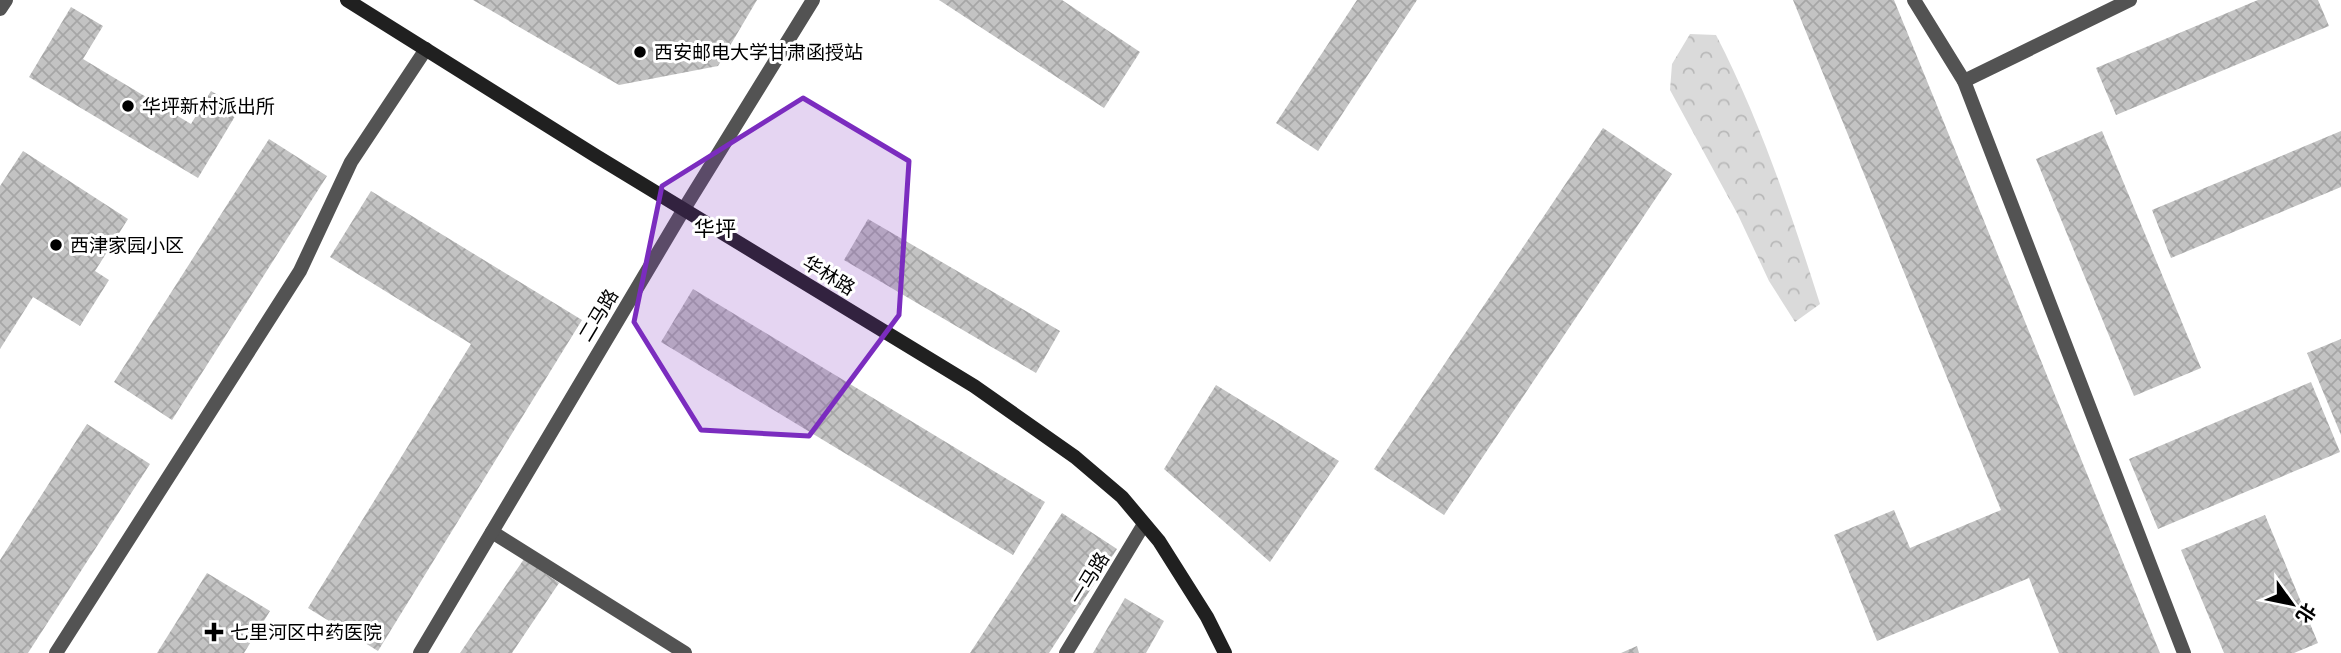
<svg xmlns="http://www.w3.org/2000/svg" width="2341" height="653" font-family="Arial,'Noto Sans SC',sans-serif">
	<defs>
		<pattern id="forest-crowns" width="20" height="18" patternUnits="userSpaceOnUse" patternTransform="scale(1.75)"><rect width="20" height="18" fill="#dadada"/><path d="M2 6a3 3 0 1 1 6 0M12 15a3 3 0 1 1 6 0" fill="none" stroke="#b9b9b9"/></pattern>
		<pattern id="building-cross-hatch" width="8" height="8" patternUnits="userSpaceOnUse" patternTransform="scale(1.75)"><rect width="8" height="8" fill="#c3c3c3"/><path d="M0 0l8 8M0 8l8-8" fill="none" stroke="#a6a6a6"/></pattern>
	</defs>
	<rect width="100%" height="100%" fill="#fff"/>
	<!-- forest -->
	<path fill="url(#forest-crowns)" d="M1690 34 1716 35C1760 120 1791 213 1820 304L1795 322 1769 281 1738 215 1670 90 1672 64Z"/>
	<!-- building -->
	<path fill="url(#building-cross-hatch)" d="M473 0H757L718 66 619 85Z
		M939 0H1062L1140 52 1104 108Z
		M1357 0H1417L1318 151 1276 123Z
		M1793 0H1894L2160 653H2059L2029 578 1877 641 1834 535 1894 510 1910 548 2001 510Z
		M2258 0H2318L2329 26 2116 115 2096 68Z
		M71 7 103 26 83 59 191 124 211 91 240 108 198 178 29 77Z
		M1603 128 1672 174 1444 515 1374 469Z
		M2102 131 2201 368 2134 396 2036 159Z
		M2341 131V187L2171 258 2152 210Z
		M269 139 327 176 172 420 114 382Z
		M23 151 128 219 95 271 109 280 80 326 33 297 0 349V186Z
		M371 191 582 320 378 651 308 608 471 344 330 257Z
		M868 219 1060 331 1036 373 844 260Z
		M693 289 1045 502 1013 555 661 342Z
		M2341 339V435L2307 353Z
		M2311 382 2340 452 2158 529 2129 459Z
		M1216 385 1339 461 1270 562 1164 469Z
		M87 424 150 464 28 653H0V560Z
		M1062 513 1117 549 1049 653H970Z
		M2265 515 2318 643 2294 653H2224L2181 550Z
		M524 559 559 583 512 653H460Z
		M207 573 270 611 244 653H157Z
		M1125 598 1164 621 1146 653H1093Z
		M1637 646 1639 653H1621Z"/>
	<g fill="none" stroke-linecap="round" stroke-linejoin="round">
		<!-- lane -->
		<path stroke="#535353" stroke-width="14" d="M1914 0 1964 81
			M492 532 685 653
			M56 653 300 271 351 162 426 49"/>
		<!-- street -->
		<path stroke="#535353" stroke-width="14" d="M2130 0 1964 81 2184 653
			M0 9 6 0
			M420 653 684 209 813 0
			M1066 653 1144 524"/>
		<!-- secondary -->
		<path stroke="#202020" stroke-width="14" d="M347 0 596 156 974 386 1075 457 1122 497 1159 541 1207 617 1225 653"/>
	</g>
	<!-- marked area -->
	<path fill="#7b2cbf" fill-opacity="0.2" stroke="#7b2cbf" stroke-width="5" stroke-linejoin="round" d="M803 98 909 161 899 315 809 436 701 430 634 322 662 186Z"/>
	<!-- markers -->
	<g fill="#000" stroke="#fff" stroke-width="2.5">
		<circle cx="640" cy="52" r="7"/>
		<circle cx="128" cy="106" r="7"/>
		<circle cx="56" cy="245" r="7"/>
		<path d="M210.5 621.5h7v7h7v7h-7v7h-7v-7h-7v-7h7z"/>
	</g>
	<g text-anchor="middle" stroke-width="6" stroke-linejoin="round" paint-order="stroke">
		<!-- poi labels -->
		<g font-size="19" fill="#000" stroke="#fff" text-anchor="start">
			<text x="654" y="59">西安邮电大学甘肃函授站</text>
			<text x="142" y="113">华坪新村派出所</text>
			<text x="70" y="252">西津家园小区</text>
			<text x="230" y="639">七里河区中药医院</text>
		</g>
		<!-- street labels -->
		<g font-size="19" fill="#000" stroke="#fff">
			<text transform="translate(829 275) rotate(31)" y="7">华林路</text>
			<text transform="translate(598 315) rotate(-59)" y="7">二马路</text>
			<text transform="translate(1089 578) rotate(-59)" y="7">一马路</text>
		</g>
		<!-- neighbourhood labels -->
		<g font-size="21" fill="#000" stroke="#fff">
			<text x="715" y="236">华坪</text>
		</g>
	</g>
	<!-- north arrow -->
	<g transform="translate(2292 604) rotate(123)" stroke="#ffffff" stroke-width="5" paint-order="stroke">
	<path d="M0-5L12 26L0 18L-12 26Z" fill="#000000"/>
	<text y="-10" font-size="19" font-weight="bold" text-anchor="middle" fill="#000000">北</text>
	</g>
</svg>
